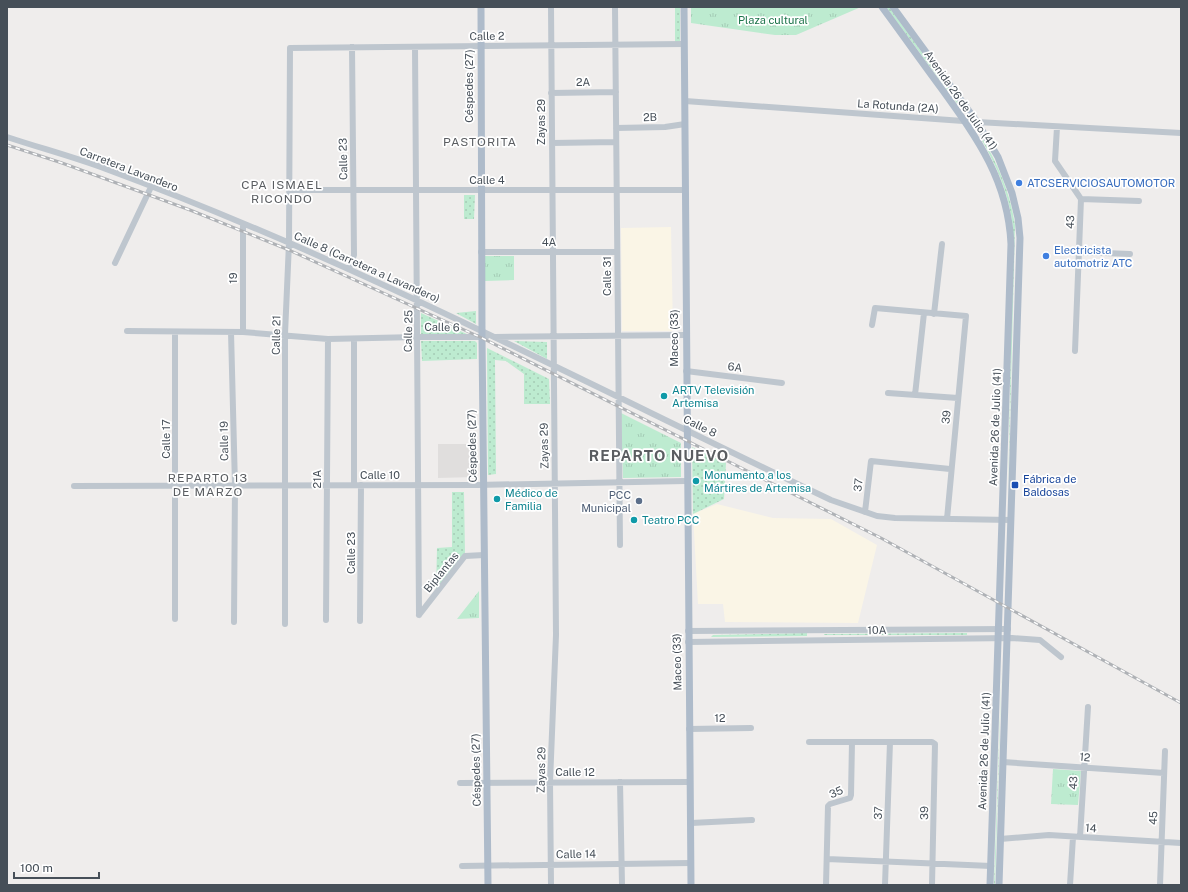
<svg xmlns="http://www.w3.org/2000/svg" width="1188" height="892" font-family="'Public Sans',sans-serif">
	<defs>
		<pattern id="grass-dots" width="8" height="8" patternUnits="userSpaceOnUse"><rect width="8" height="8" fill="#bdebd0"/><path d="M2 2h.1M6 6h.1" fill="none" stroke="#a4cbb5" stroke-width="1.8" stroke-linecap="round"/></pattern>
		<pattern id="park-tufts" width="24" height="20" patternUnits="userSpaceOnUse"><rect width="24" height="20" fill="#bdebd0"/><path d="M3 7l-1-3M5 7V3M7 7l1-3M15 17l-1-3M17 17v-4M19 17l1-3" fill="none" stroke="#a4cbb5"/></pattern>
	</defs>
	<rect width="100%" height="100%" fill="#efedec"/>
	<!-- commercial -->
	<path fill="#faf5e6" d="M671 227 673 331H622L621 228Z
		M717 504 773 518 831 519 877 545 858 623 725 622 723 604H698L693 514Z"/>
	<!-- education -->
	<path fill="#e0dedd" d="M438 444H475V477L438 478Z"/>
	<!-- grass -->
	<path fill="url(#grass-dots)" d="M675 7H680V43H675Z
		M886 7H889L960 105 959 106Z
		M981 136C998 164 1010 192 1015 225L1008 502 1013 227C1009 194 997 166 980 137Z
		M464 195H475L474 219H464Z
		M476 311V324L456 313Z
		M421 313 469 335 421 334Z
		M421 341H475L477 343V359L422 361Z
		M514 341 547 342V359Z
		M487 348 549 379 550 404H524V374L506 361 495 360 496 474 488 475Z
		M692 447 726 463 724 499 693 514Z
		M452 492H464L465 554 436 591 437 548 452 547Z
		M807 633V636L711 637 713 635Z
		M967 633V635H824V634Z
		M1002 658 995 885H994Z"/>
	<!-- park -->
	<path fill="url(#park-tufts)" d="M691 7H861L796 35H775L691 23Z
		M485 256H514V280L485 281Z
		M621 413 681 443V477L623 478Z
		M479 591V618L457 619Z
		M1053 769 1081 771 1078 805 1051 804Z"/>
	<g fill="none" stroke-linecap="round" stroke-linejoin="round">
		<!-- minor -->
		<path stroke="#bec6ce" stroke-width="6" d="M551 7 556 635 550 782 551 885
			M615 7 620 545
			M415 47 419 615
			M551 93 616 92
			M685 101 977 122 1181 133
			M1057 127 1055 161 1081 199 1075 351
			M616 128 665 127 685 124
			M7 137C40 148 74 157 106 169 355 261 591 386 831 500L877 516 895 518 1011 520
			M552 143 616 142
			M289 190H685
			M1081 199 1139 201
			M243 225V332
			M481 252H617
			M1079 252 1130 254
			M115 263 151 187
			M349 269 354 255 352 47
			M934 314 942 244
			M872 325 875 308 966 316 947 519
			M127 331 243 332 328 339 417 337H486
			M175 332V619
			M231 332 235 486 234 622
			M495 337 686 335
			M354 339V485
			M686 371 782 383
			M888 393 958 398
			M915 395 924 313
			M74 486 477 485 686 481
			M865 512 871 461 950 469
			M419 615 465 556 484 555
			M326 620 328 339
			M360 621 361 485
			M285 624V334L289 243 290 48 684 44
			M688 631 1008 629
			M688 642 1012 638 1040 640 1061 657
			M689 729 751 728
			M809 742H932L935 744 932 885
			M1003 762 1164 773
			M620 782 622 885
			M460 783 690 782
			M691 823 752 820
			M1080 837 1088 707
			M1000 839 1049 835 1181 843
			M827 859 991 866
			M462 866 691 863
			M826 885 828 806 830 804 850 798 851 795 852 742
			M885 885 890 742
			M1070 885 1073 837
			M1160 885 1165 751"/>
		<!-- major -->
		<path stroke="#aebbca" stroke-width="7" d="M481 7 482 338 488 885
			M684 7 691 885
			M882 7C902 34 921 61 941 88 977 138 1008 180 1011 244L990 885
			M893 7 977 122 998 157 1012 193 1018 218 1020 238 999 885"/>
		<defs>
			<path id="rail" d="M7 145 62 163 190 210 289 250 482 338 881 538 1181 703"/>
		</defs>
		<!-- rail casing -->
		<use href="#rail" stroke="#afb2b6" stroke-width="3"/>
		<!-- rail -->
		<use href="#rail" stroke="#fff" stroke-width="1.5" stroke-dasharray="4.5" stroke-linecap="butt"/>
	</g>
	<!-- markers -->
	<g fill="#3f7fe0" stroke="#fff" stroke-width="1.5">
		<circle cx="1019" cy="183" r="4"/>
		<circle cx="1046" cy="256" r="4"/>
	</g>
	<g fill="#0f9aa8" stroke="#fff" stroke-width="1.5">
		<circle cx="664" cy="396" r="4"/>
		<circle cx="696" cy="481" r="4"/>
		<circle cx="497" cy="499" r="4"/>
		<circle cx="634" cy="520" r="4"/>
	</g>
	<rect fill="#1a4fb4" stroke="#fff" stroke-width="1.5" x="1011" y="481" width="8" height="8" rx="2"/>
	<circle fill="#5c6f8a" stroke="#fff" stroke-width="1.5" cx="639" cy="501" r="4"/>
	<g text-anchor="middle" stroke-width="3.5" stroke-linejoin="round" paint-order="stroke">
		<!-- park labels -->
		<g font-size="11" fill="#1d744b" stroke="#fff">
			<text x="773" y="24">Plaza cultural</text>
		</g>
		<!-- street labels -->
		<g font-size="11" fill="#464f58" stroke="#fff">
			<text transform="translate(487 36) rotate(-1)" y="4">Calle 2</text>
			<text transform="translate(583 82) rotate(-1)" y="4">2A</text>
			<text transform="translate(469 86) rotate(-90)" y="4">Céspedes (27)</text>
			<text transform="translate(961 100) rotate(55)" y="4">Avenida 26 de Julio (41)</text>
			<text transform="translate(898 106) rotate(4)" y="4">La Rotunda (2A)</text>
			<text transform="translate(650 117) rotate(-2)" y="4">2B</text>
			<text transform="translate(541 122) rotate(-90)" y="4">Zayas 29</text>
			<text transform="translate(343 159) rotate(-91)" y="4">Calle 23</text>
			<text transform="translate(129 169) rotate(21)" y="4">Carretera Lavandero</text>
			<text x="487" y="184">Calle 4</text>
			<text transform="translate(1070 222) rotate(-88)" y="4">43</text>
			<text x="549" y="246">4A</text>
			<text transform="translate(367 267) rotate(24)" y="4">Calle 8 (Carretera a Lavandero)</text>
			<text transform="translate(607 276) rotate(-90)" y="4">Calle 31</text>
			<text transform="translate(233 278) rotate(-90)" y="4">19</text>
			<text transform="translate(442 327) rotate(1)" y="4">Calle 6</text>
			<text transform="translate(408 331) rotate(-89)" y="4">Calle 25</text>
			<text transform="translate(276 335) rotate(-89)" y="4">Calle 21</text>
			<text transform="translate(674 338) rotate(-90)" y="4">Maceo (33)</text>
			<text transform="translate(735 367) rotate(7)" y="4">6A</text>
			<text transform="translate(946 417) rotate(-84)" y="4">39</text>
			<text transform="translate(700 426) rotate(26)" y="4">Calle 8</text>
			<text transform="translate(995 427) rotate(-88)" y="4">Avenida 26 de Julio (41)</text>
			<text transform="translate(166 439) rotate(-90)" y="4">Calle 17</text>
			<text transform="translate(224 441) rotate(-91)" y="4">Calle 19</text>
			<text transform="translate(472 446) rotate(-91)" y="4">Céspedes (27)</text>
			<text transform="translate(544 446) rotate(-91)" y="4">Zayas 29</text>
			<text x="380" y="479">Calle 10</text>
			<text transform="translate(317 479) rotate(-90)" y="4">21A</text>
			<text transform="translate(858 485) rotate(-84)" y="4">37</text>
			<text transform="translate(351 553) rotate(-90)" y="4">Calle 23</text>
			<text transform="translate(441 572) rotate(-51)" y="4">Biplantas</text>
			<text transform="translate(877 630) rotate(-1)" y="4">10A</text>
			<text transform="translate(677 662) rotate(-91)" y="4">Maceo (33)</text>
			<text transform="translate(720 718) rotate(-1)" y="4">12</text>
			<text transform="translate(984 751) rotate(-88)" y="4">Avenida 26 de Julio (41)</text>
			<text transform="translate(1085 757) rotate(5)" y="4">12</text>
			<text transform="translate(476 770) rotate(-91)" y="4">Céspedes (27)</text>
			<text transform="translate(541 770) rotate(-89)" y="4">Zayas 29</text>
			<text x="575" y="776">Calle 12</text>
			<text transform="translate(1073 783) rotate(-87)" y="4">43</text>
			<text transform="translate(836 792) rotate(-23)" y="4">35</text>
			<text transform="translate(878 813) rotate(-88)" y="4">37</text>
			<text transform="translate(924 813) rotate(-89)" y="4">39</text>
			<text transform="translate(1153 818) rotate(-88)" y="4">45</text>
			<text transform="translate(1091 828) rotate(4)" y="4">14</text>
			<text transform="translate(576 854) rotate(-1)" y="4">Calle 14</text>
		</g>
		<!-- shop labels -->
		<g font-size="11" fill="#366cbe" stroke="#fff" text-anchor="start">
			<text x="1027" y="187">ATCSERVICIOSAUTOMOTOR</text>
			<text x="1054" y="254">Electricista<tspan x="1054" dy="13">automotriz ATC</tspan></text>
		</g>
		<!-- culture labels -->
		<g font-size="11" fill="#0d838f" stroke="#fff" text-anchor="start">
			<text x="672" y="394">ARTV Televisión<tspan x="672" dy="13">Artemisa</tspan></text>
			<text x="704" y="479">Monumento a los<tspan x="704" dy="13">Mártires de Artemisa</tspan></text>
			<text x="505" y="497">Médico de<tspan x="505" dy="13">Familia</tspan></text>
			<text x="642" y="524">Teatro PCC</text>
		</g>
		<!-- transit labels -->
		<g font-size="11" fill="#164399" stroke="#fff" text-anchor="start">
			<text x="1023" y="483">Fábrica de<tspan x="1023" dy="13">Baldosas</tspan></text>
		</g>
		<!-- service labels -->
		<g font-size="11" fill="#4e5e75" stroke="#fff" text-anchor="end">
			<text x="631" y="499">PCC<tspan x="631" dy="13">Municipal</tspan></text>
		</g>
		<!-- neighbourhood labels -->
		<g font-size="12" letter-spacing="1" fill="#5a5d61" stroke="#fff">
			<text x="480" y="146">PASTORITA</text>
			<text x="282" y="189">CPA ISMAEL<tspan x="282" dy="14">RICONDO</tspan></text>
			<text x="208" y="482">REPARTO 13<tspan x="208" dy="14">DE MARZO</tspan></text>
		</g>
		<!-- district labels -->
		<g font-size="15" font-weight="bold" letter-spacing="1" fill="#5a5d61" stroke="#fff">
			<text x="659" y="461">REPARTO NUEVO</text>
		</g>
	</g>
	<!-- border -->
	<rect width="1188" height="892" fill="none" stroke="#464f58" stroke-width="16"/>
	<!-- scale -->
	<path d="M14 872v6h85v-6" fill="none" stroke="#464f58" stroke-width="2"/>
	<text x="20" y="872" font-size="12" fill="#464f58" stroke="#ffffff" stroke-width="3" paint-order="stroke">100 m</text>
</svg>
